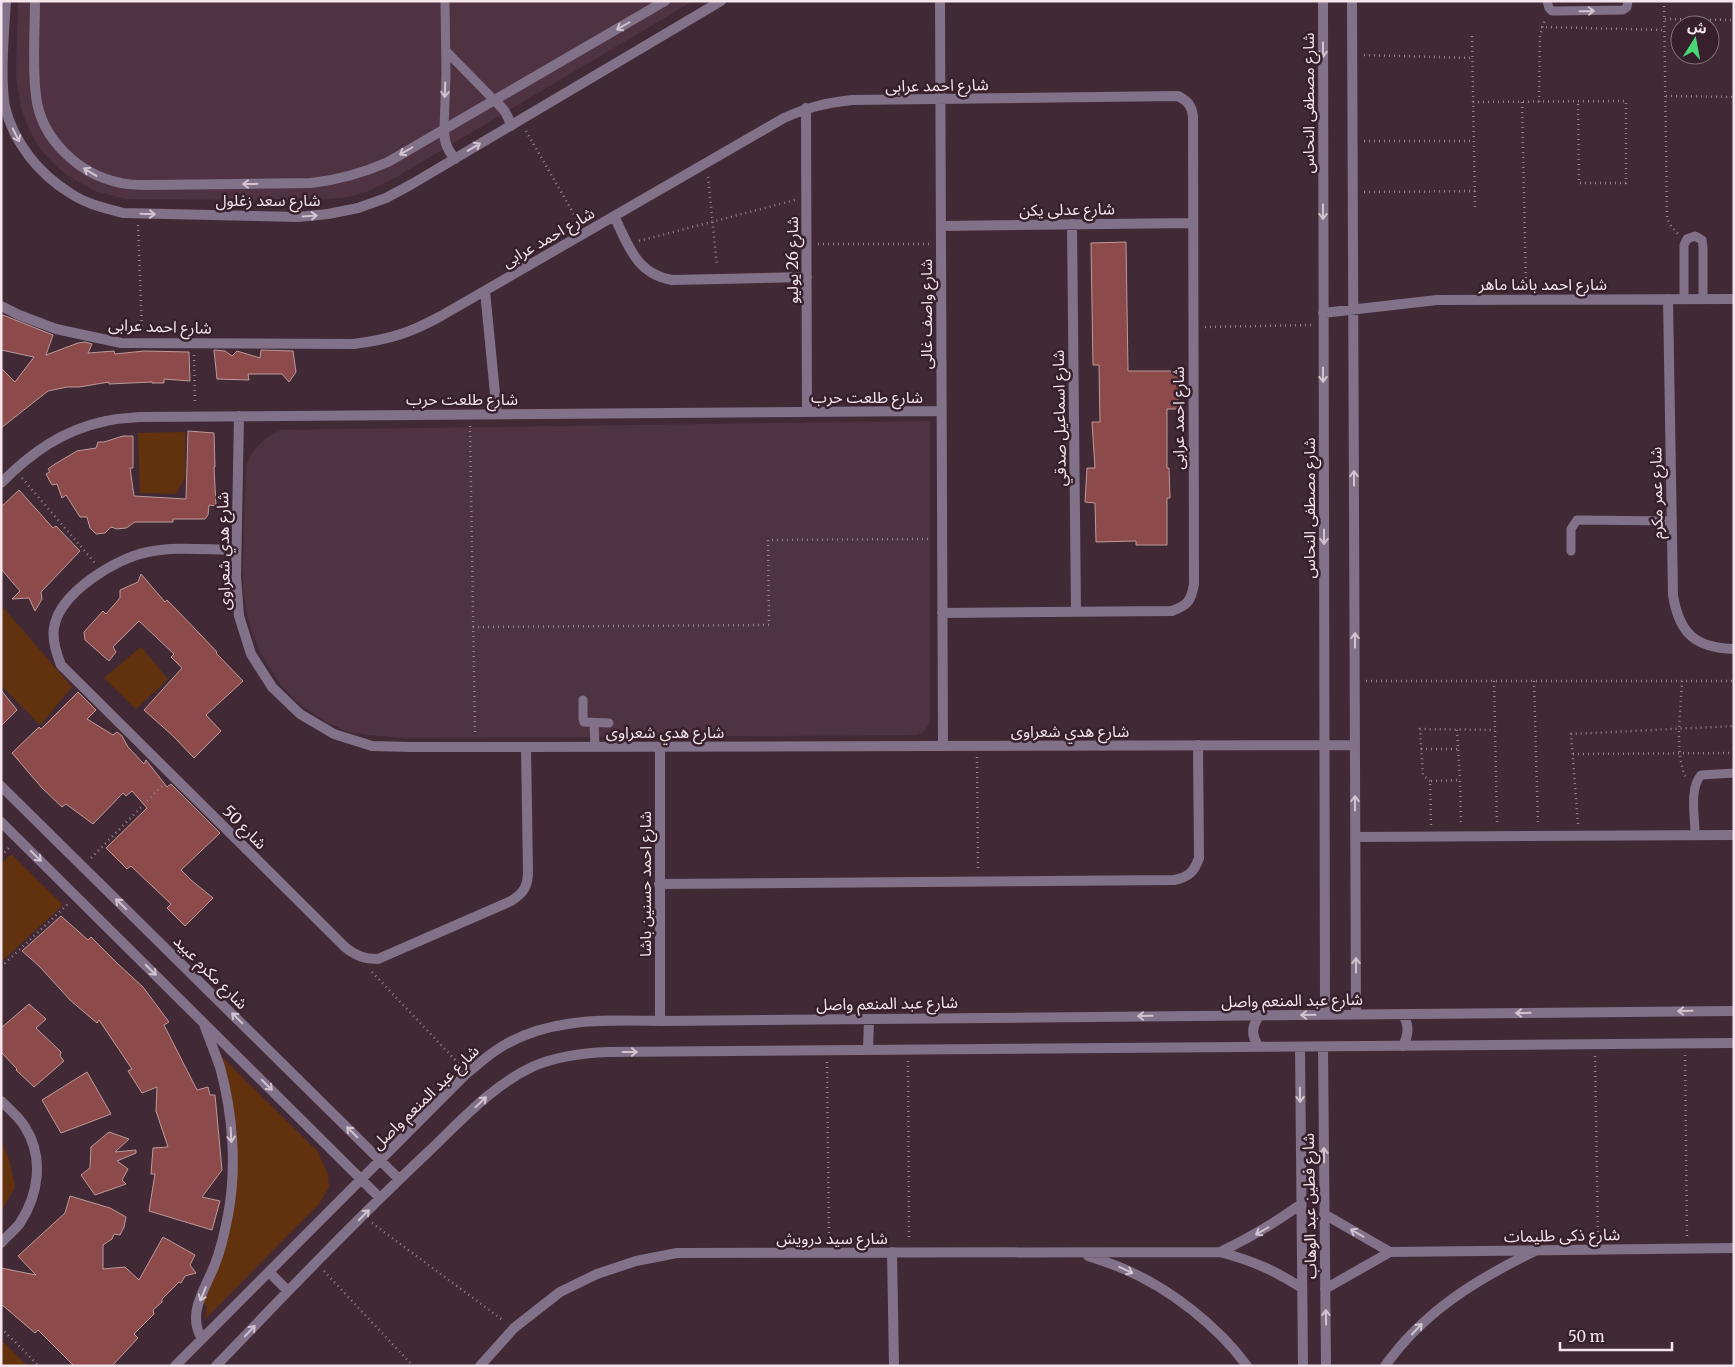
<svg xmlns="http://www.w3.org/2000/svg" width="1735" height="1367" font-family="Merriweather,'Noto Sans Arabic',serif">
	<rect width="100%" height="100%" fill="#412a36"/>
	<!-- built -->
	<path fill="#503342" d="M18 1H693L393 179 366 192 347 197 317 200 126 199 95 191 68 176 52 162 38 146 28 127 21 108 16 76Z
		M930 421V719L928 726 923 732 917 735 407 738 370 735 349 732 326 722 297 702 281 685 261 654 249 624 243 592V557L246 465 254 450 266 438 281 430Z"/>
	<!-- green -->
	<path fill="#62310d" d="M185 432V478L176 494 140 493 138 433Z
		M1 605 72 687 40 725 1 685Z
		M141 647 168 679 136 709 104 678Z
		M11 854 63 905 1 962V864Z
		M219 1054 318 1152 328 1175 329 1187 319 1204 205 1319 207 1308 203 1300 217 1265 236 1198V1154Z
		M1 1140 10 1162 15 1187 1 1212Z
		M1 1340 28 1366H1Z"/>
	<!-- building -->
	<path fill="#8d4a4b" stroke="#bc9b9a" d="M1126 242 1128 371H1178V409H1167V468H1169L1170 498H1167V545H1136V541L1096 542 1095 503 1085 502 1087 468H1095L1092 422H1100L1099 365H1093L1091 243Z
		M3 315 53 335 46 355 78 343 85 342 92 344 88 353 114 351 115 354 144 351 189 352 190 381 164 379V383H152V382L109 384V382L79 387H67L48 391 1 428V368L15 382 34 357 1 350V318Z
		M214 350 225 351 232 356 237 351 260 358 261 350 293 351 296 372 289 382 282 374H248L249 380 217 379Z
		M188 431 214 433 215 467H214L216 506 209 505 208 515 205 519H173V522H135L126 528 117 529 111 527 105 533 96 534 90 528 87 517H80L66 495 62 498 57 484 52 485 46 474 50 472 48 469 55 464 77 451 96 448 98 442H104L123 436H133V468H130L134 496 186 499Z
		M19 490 53 528 56 526 80 551 41 592 42 599 35 611 29 598 12 599 20 591 1 569V507Z
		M141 574 165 602 167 600 199 633 217 652 216 653 243 681 206 715 221 731 194 758 173 736 144 710 182 668 171 657 174 654 139 621 113 647 116 652 109 661 85 640 84 632 103 611 106 614 120 598V590L138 582Z
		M1 690 17 710 1 726Z
		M78 692 96 710 87 719 113 735 117 732 122 736 128 747 144 764 146 760 167 787 171 784 220 833 181 870 191 880 213 898 185 926 167 908 171 904 131 866 127 869 106 848 147 808 132 791 126 796 123 793 93 824 66 804 62 807 42 788 12 753 39 727 41 729Z
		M61 916 88 940 91 937 118 964 143 987 169 1022 164 1025 197 1090 208 1087 210 1095H215L222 1170 202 1197 220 1201 212 1230 149 1211 155 1174H151L153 1148 168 1147 156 1111 157 1087 142 1093 128 1071 132 1069 99 1020 97 1023 71 1001 39 966 22 951Z
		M29 1004 46 1019 36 1028 61 1052 60 1056 64 1061 34 1087 16 1070 17 1069 1 1052V1028Z
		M87 1072 111 1114 61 1133 42 1100Z
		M109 1132 129 1139 115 1152 136 1150V1153L117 1161 128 1169 122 1180 126 1184 95 1195 81 1175 90 1168 91 1147Z
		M70 1196 110 1208 126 1217 124 1227 120 1235 114 1234 112 1239 103 1245V1269L125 1267 139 1280 163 1237 195 1255 190 1265 196 1273 185 1276 181 1283 179 1282 162 1299V1302L153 1310 154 1314 134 1334 138 1338 112 1366H74L38 1330 35 1333 1 1304V1268L36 1275 18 1256 65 1213Z"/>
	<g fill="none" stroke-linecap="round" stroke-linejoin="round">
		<!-- path -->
		<path stroke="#95828b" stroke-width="2.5" stroke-dasharray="1 4" stroke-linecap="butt" d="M1664 1 1667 218 1671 226 1678 234
			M1665 19 1734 20
			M1541 27 1665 30
			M1472 36 1475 208
			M1364 55 1472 58
			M1666 96 1734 97
			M1473 102 1626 101V183H1579L1578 101
			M1522 102 1526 288
			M1539 102 1540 35 1545 19
			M526 131 579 223
			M1364 141H1473
			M708 177 717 266
			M1364 192 1475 191
			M138 225 142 332
			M639 241 795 200
			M818 244H930
			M1205 327 1312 325
			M194 355 195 404
			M470 426 475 735
			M22 478 95 563
			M473 627 769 625 768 540 930 539
			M1366 681H1734
			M1494 681 1497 824
			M1534 681 1538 824
			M1682 681C1681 708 1674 754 1686 778
			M1457 730 1460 780
			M1421 749H1457
			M1573 754 1734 753
			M977 757 978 869
			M1430 781 1423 775 1420 729 1495 730
			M1578 824 1571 734 1734 726
			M1431 825 1430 781 1460 780 1461 825
			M1 856 10 847
			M91 858 164 784
			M1 967 68 904
			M372 972 459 1064
			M1685 1055 1687 1237
			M1595 1056 1598 1238
			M908 1061 909 1241
			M827 1062 829 1242
			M372 1223 504 1321
			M324 1271 413 1366
			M1 1328 39 1366"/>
		<!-- service -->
		<path stroke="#817189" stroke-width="9" d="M1547 1 1549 8 1552 11H1557L1623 10 1627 7 1628 1
			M446 51 494 100
			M444 129 446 75 445 1
			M1684 299V245L1687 239 1695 236 1702 240 1703 247V299
			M1571 551V529L1577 520 1672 521
			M583 700V719L584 722 609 723
			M594 723 595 747
			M1695 834C1695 816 1689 789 1701 775L1734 773"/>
		<!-- minor -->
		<path stroke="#817189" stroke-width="10" d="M940 1 943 746
			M1323 1 1325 1014
			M1352 1 1356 1014
			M806 108 807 412
			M614 216C629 246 636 274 672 280L807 277
			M1072 224 1076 612
			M941 226 1193 223
			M485 291 497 414
			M1668 299 1673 595C1679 633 1695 648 1734 649
			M1 306 19 315 56 329 121 343 354 344C390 339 408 334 441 316L784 118C809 107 825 103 852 100L1178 96C1188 101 1192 106 1193 117L1194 584C1191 601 1188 605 1172 611L942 613
			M1323 313 1437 300 1734 299
			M239 416 236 577 239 616 251 654 272 687 300 714 334 734 372 746 411 747H526L1355 745
			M1 483C32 452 63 430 106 421 117 418 129 418 140 417L941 411
			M236 550C208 550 176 546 148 552 116 558 59 593 54 628 52 641 56 653 61 665L346 948C357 956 364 959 378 959L511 901C524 893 528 886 528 871L526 747
			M660 747V1021
			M1 786 399 1179
			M1 822 380 1198
			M1356 837 1734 835
			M659 884 1174 880C1189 877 1194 872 1199 858L1198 745
			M1403 1014C1409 1025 1409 1034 1403 1046
			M1259 1047C1251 1035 1251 1027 1260 1015
			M1300 1047 1303 1366
			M1323 1047 1326 1366
			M868 1050 869 1019
			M1 1101C9 1109 19 1117 25 1127 44 1157 39 1194 20 1223 15 1230 7 1236 1 1243
			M1324 1214 1390 1252
			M892 1252 894 1366
			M1220 1252C1249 1238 1275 1223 1301 1204
			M1088 1256C1100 1260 1113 1264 1124 1269 1169 1288 1218 1326 1247 1366
			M269 1272 288 1291
			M1325 1289 1390 1252 1734 1248
			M202 1339C186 1313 206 1288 215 1264 221 1249 225 1231 228 1215 237 1168 233 1114 220 1067 215 1053 209 1038 204 1024
			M175 1366 467 1073C476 1066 485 1058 495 1051 544 1017 603 1020 660 1021L1734 1011
			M216 1366C285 1294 354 1222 426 1154 460 1122 491 1086 534 1066 558 1056 582 1053 608 1052L1734 1043
			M480 1366 514 1328 560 1292 597 1274 636 1261 677 1253 1220 1252C1253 1261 1274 1270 1302 1288
			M1385 1366C1423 1312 1477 1279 1535 1251"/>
		<!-- tertiary -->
		<path stroke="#817189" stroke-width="10" d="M6 1C4 33 0 77 5 107 14 143 39 174 70 193 86 204 105 208 123 213L298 217 328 214 358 208 386 198 412 184 721 1
			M35 1C35 33 32 65 36 96 41 140 80 175 121 183 129 185 139 185 148 185L311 183C339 180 363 173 388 162L665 1
			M494 100C503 108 508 114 511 126
			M444 129C444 142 447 149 455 159"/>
	</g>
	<!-- one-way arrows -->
	<defs><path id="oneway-shaft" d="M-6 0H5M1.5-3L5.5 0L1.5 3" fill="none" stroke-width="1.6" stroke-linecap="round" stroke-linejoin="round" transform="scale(1.25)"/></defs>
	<g stroke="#d2c3cf">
		<use href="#oneway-shaft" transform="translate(1587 11) rotate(-1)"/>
		<use href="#oneway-shaft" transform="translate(623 26) rotate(150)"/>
		<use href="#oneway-shaft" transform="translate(1323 50) rotate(90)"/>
		<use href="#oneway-shaft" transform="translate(445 90) rotate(92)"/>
		<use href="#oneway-shaft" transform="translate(16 135) rotate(63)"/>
		<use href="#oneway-shaft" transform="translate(474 147) rotate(-31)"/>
		<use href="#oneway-shaft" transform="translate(406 151) rotate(150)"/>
		<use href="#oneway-shaft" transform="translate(90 172) rotate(-149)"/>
		<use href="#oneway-shaft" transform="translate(250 184) rotate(179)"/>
		<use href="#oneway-shaft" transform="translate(1323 212) rotate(90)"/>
		<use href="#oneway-shaft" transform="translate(148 214) rotate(2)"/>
		<use href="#oneway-shaft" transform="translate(310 216) rotate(-4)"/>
		<use href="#oneway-shaft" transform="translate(1323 375) rotate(90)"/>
		<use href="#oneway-shaft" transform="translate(1354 478) rotate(-90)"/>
		<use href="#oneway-shaft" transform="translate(1324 537) rotate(90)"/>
		<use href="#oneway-shaft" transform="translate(1355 640) rotate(-90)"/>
		<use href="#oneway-shaft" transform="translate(1355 803) rotate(-90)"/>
		<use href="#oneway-shaft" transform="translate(36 856) rotate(45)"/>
		<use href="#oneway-shaft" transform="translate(121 904) rotate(-135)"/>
		<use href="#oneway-shaft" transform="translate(1356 965) rotate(-90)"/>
		<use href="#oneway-shaft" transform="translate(151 970) rotate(45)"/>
		<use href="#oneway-shaft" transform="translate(1685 1011) rotate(179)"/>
		<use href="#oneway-shaft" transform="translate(1523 1013) rotate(179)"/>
		<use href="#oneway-shaft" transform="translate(1308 1015) rotate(179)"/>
		<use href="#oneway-shaft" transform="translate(1145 1016) rotate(179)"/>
		<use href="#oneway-shaft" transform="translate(237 1018) rotate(-135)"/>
		<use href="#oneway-shaft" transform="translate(630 1052)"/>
		<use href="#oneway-shaft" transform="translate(267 1085) rotate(45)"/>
		<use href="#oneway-shaft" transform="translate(1300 1095) rotate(89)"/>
		<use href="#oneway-shaft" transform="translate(481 1102) rotate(-43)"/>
		<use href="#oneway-shaft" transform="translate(352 1132) rotate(-135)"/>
		<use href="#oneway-shaft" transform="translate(231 1135) rotate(87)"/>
		<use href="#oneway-shaft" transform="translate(1324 1155) rotate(-91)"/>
		<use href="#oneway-shaft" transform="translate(364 1215) rotate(-45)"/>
		<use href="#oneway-shaft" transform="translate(1262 1231) rotate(150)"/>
		<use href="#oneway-shaft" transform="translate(1357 1233) rotate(-150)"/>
		<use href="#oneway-shaft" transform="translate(1126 1270) rotate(25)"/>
		<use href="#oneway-shaft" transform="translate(203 1294) rotate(113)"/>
		<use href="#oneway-shaft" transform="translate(1326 1317) rotate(-91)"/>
		<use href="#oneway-shaft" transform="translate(1417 1329) rotate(-47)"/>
		<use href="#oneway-shaft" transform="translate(250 1331) rotate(-46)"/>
	</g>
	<g text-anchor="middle" stroke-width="5" stroke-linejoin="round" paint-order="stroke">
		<!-- street labels -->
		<g font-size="16" fill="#f5e6ed" stroke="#37202c">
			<text transform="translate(937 85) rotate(-1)" y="6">شارع احمد عرابى</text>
			<text transform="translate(1308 103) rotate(-90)" y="6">شارع مصطفى النحاس</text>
			<text x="268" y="206">شارع سعد زغلول</text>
			<text transform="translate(1067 209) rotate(-1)" y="6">شارع عدلى يكن</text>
			<text transform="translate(548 237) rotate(-30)" y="6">شارع احمد عرابى</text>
			<text transform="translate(792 260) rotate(-90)" y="6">شارع 26 يوليو</text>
			<text x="1543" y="290">شارع احمد باشا ماهر</text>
			<text transform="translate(926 314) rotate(-90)" y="6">شارع واصف غالى</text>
			<text transform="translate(160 326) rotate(2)" y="6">شارع احمد عرابى</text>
			<text x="867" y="403">شارع طلعت حرب</text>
			<text x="462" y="405">شارع طلعت حرب</text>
			<text transform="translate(1059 418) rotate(-91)" y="6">شارع اسماعيل صدقي</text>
			<text transform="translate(1178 418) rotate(-90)" y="6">شارع احمد عرابى</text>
			<text transform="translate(1656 493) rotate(-91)" y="6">شارع عمر مكرم</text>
			<text transform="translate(1309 508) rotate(-90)" y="6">شارع مصطفى النحاس</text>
			<text transform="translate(223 551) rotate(-91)" y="6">شارع هدي شعراوى</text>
			<text x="1070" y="737">شارع هدي شعراوى</text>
			<text x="665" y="738">شارع هدي شعراوى</text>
			<text transform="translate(245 827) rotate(45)" y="6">شارع 50</text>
			<text transform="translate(645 884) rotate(-90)" y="6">شارع احمد حسنين باشا</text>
			<text transform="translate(211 972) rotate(45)" y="6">شارع مكرم عبيد</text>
			<text transform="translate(1292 1000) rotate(-1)" y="6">شارع عبد المنعم واصل</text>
			<text transform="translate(887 1003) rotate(-1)" y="6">شارع عبد المنعم واصل</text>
			<text transform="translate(425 1097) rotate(-44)" y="6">شارع عبد المنعم واصل</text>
			<text transform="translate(1309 1206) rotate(-91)" y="6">شارع فطين عبد الوهاب</text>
			<text transform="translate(1562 1235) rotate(-1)" y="6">شارع ذكى طليمات</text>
			<text x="832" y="1244">شارع سيد درويش</text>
		</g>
	</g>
	<!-- border -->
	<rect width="1735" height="1367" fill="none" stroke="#f5e6ed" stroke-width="5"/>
	<!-- north arrow -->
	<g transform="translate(1695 40) rotate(11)"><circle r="24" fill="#37202c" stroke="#836f79"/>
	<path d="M0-4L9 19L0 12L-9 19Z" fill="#4ad778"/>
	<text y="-8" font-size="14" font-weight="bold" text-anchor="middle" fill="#f5e6ed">ش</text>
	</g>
	<!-- scale -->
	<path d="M1560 1342v8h112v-8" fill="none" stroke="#f5e6ed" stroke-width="2.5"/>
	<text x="1568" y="1342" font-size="15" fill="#f5e6ed" stroke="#37202c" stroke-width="4" paint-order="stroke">50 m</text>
</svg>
